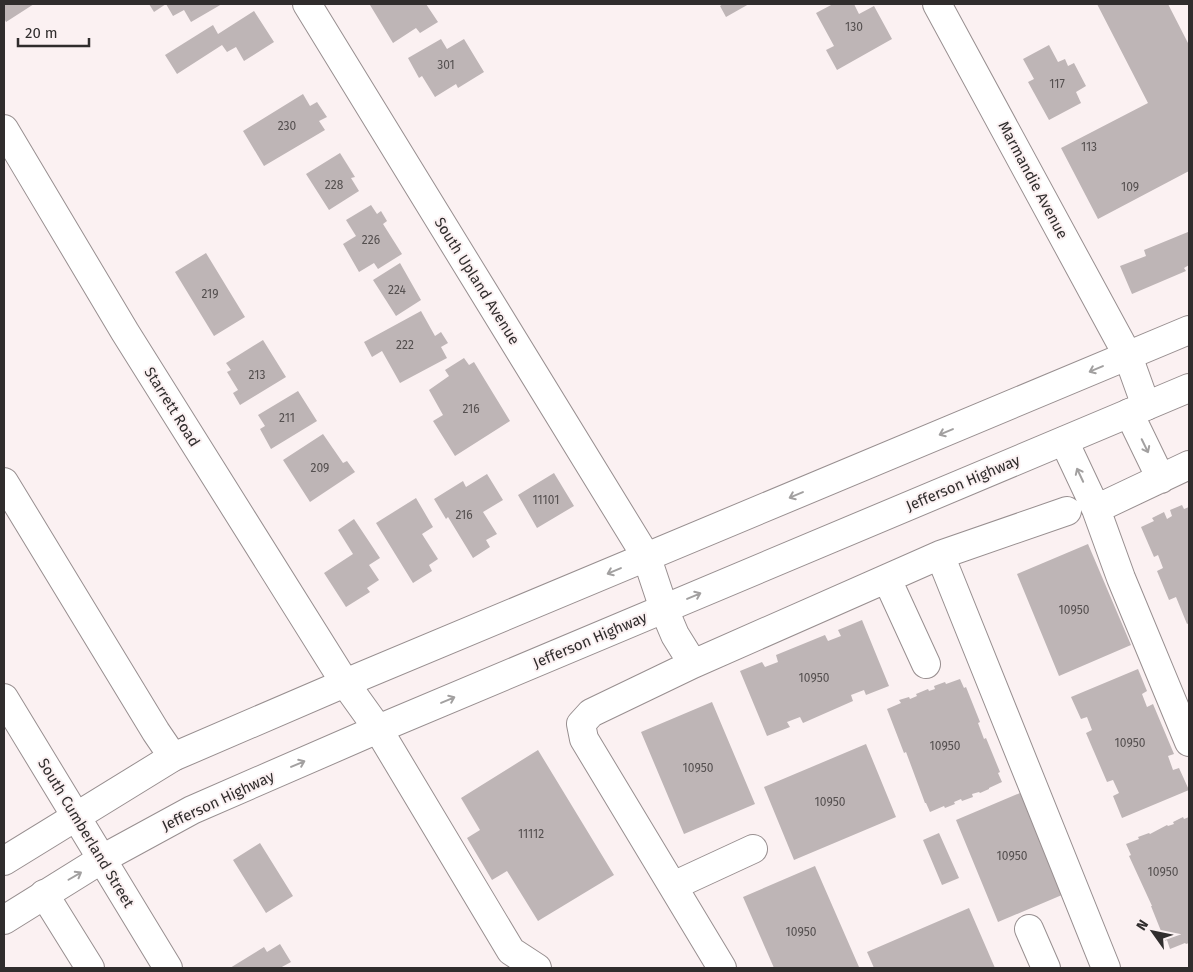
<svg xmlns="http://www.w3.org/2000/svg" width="1193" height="972" font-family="'Fira Sans',sans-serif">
	<rect width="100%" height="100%" fill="#fbf1f2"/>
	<!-- building -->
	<path fill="#beb5b6" d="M4 4H34L6 22 4 18Z
		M149 4H222L191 22 184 10 173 16 166 4 154 12Z
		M372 4H426L438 22 420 33 416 28 393 43 370 5Z
		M723 4H749L726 17 720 6Z
		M833 4H854L859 14 874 6 892 39 837 70 826 50 834 46 816 13Z
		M1097 4H1168L1189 45V171L1098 219 1061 148 1148 103Z
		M254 11 274 42 244 61 236 47 227 52 222 45 177 74 165 55 213 25 218 34Z
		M441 39 447 49 464 39 484 72 458 88 456 84 435 97 422 76 419 78 408 58Z
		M1049 45 1058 62 1065 59 1068 66 1074 63 1086 86 1076 92 1081 103 1049 120 1028 82 1034 79 1023 59Z
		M303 94 310 106 317 102 327 117 319 121 325 130 264 166 243 131Z
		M340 153 355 177 351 178 359 191 329 210 306 174Z
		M371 205 377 214 381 211 387 221 383 224 402 254 378 269 374 263 359 272 343 244 356 236 346 220Z
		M1188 232 1189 265 1184 268 1186 271 1132 294 1120 266 1146 256 1144 250Z
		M206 253 245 317 214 336 175 272Z
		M400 263 421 300 396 316 373 280Z
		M421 311 435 336 441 332 448 343 441 347 447 358 400 383 382 351 372 357 364 342Z
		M263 340 286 377 240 405 233 393 238 390 227 372 231 370 226 363Z
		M464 358 469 365 474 362 510 421 455 456 433 421 443 415 429 390 449 376 445 370Z
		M298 391 317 421 271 449 260 429 265 426 258 415Z
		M323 434 343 463 347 461 355 472 310 502 283 460Z
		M554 473 574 506 537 528 518 495Z
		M487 474 503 500 483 512 497 534 486 540 490 547 473 558 448 517 446 519 434 499 463 481 466 487Z
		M416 498 433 527 422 534 438 559 429 565 432 571 413 583 376 523Z
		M1182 505 1184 509 1189 507V623L1187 624 1176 597 1169 600 1157 571 1163 568 1158 555 1154 557 1141 527 1154 521 1152 518 1164 512 1167 519 1172 516 1170 510Z
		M354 519 380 558 369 565 379 580 367 588 370 592 346 607 324 573 353 554 338 530Z
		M1088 544 1131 645 1059 676 1017 574Z
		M862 620 889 686 866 695 864 690 851 695 853 701 803 723 800 717 787 722 790 727 767 736 740 671 762 662 765 667 778 662 776 655 825 635 828 641 841 636 838 630Z
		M1138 669 1147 691 1142 694 1147 707 1153 704 1174 754 1168 756 1173 770 1179 768 1189 790 1122 818 1113 796 1119 793 1113 780 1107 782 1086 733 1092 730 1087 717 1081 719 1071 697Z
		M960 679 964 688 966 687 980 722 978 723 984 739 986 738 1000 772 998 773 1002 782 989 788V789L980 793 979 792 972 794 973 797 962 801 961 799 954 802 955 804 945 808 944 806 930 812 926 803H925L906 752 904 753 887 709 901 703 899 700 909 697 910 699 917 696 916 694 928 689 929 691 935 689 934 686 945 682 946 684Z
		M712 702 755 804 684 834 641 732Z
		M866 744 896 817 794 860 764 787Z
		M538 750 614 875 538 921 507 871 492 880 467 838 480 830 461 798Z
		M1027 790 1069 892 998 922 956 820Z
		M1183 817 1184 819 1189 817V943L1186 944 1185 943 1170 949 1167 940 1165 941 1151 906H1152L1129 856 1131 855 1126 844 1139 839 1138 837 1149 833 1150 834 1167 825 1168 826 1174 824 1173 822Z
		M939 833 959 878 942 885 923 840Z
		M260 843 293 896 266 913 233 860Z
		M815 866 859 967 774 968 743 897Z
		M969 908 995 968H874L867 952Z
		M280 944 291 962 280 968H230L264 947 267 952Z"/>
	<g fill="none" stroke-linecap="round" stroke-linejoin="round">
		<defs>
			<path id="minor" d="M307 4 647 558 664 609 675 635 693 664
				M937 4 1128 356 1146 406
				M4 129 125 332 345 683 378 729 511 951 537 968
				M1129 413 1161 479
				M1064 441 1096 509 1121 578 1189 742
				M4 482 156 732 173 757
				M1096 509 1189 465
				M940 555 1067 511
				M887 579 926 664
				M4 698 168 968
				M673 886 753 849
				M44 894 90 968
				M1029 929 1046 968
				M722 968 584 739 581 724 591 713 693 664 940 555 1106 968"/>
			<path id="major" d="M4 861 173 757 345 683 1189 330
				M4 920 102 859 192 810 378 729 1189 388"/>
		</defs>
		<!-- minor casing -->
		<use href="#minor" stroke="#988f90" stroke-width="30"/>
		<!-- major casing -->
		<use href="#major" stroke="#988f90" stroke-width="30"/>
		<!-- minor -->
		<use href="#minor" stroke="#fff" stroke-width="28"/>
		<!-- major -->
		<use href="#major" stroke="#fff" stroke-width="28"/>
	</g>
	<!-- one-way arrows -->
	<defs><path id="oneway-shaft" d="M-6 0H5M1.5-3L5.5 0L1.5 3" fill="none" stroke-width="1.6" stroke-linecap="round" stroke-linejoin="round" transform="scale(1.25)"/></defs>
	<g stroke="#a2a0a0">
		<use href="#oneway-shaft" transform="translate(1096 369) rotate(157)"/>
		<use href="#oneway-shaft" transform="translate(946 432) rotate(157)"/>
		<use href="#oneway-shaft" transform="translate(1145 446) rotate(64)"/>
		<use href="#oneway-shaft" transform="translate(1080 475) rotate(-115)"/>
		<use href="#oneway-shaft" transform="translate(796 495) rotate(157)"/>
		<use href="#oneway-shaft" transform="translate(614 571) rotate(157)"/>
		<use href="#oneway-shaft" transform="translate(694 596) rotate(-23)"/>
		<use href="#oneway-shaft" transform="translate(448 700) rotate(-23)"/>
		<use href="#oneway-shaft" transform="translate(298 764) rotate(-23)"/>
		<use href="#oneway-shaft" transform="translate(75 876) rotate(-30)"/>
	</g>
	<g text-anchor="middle" stroke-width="4" stroke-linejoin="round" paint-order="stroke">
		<!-- number labels -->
		<g font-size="12" fill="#544f4f">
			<text x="854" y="31">130</text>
			<text x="446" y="69">301</text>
			<text x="1057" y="88">117</text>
			<text x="287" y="130">230</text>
			<text x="1089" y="151">113</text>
			<text x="334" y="189">228</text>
			<text x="1130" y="191">109</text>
			<text x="371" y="244">226</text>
			<text x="397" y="294">224</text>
			<text x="210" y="298">219</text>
			<text x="405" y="349">222</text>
			<text x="257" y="379">213</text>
			<text x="471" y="413">216</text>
			<text x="287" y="422">211</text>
			<text x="320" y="472">209</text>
			<text x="546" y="504">11101</text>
			<text x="464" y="519">216</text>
			<text x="1074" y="614">10950</text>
			<text x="814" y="682">10950</text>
			<text x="1130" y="747">10950</text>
			<text x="945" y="750">10950</text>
			<text x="698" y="772">10950</text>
			<text x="830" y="806">10950</text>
			<text x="531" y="838">11112</text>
			<text x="1012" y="860">10950</text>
			<text x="1163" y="876">10950</text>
			<text x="801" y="936">10950</text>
		</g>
		<!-- street labels -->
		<g font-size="15" fill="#302d2d" stroke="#fbf1f2">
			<text transform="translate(1033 180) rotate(62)" y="5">Marmandie Avenue</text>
			<text transform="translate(477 281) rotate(58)" y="5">South Upland Avenue</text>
			<text transform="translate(172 407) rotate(58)" y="5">Starrett Road</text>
			<text transform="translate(963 483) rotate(-23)" y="5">Jefferson Highway</text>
			<text transform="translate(590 640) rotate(-23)" y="5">Jefferson Highway</text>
			<text transform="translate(218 801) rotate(-25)" y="5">Jefferson Highway</text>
			<text transform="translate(86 833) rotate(59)" y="5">South Cumberland Street</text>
		</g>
	</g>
	<!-- border -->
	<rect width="1193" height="972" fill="none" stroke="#302d2d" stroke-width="10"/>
	<!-- north arrow -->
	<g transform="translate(1153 932) rotate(303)" stroke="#fbf1f2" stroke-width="4" paint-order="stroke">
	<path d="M0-4L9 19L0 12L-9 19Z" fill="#302d2d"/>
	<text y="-8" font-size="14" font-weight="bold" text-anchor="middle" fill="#302d2d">N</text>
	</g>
	<!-- scale -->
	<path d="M18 38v8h71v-8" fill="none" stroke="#302d2d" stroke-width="2.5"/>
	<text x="25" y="38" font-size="15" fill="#302d2d" stroke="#fbf1f2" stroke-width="4" paint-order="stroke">20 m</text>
</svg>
